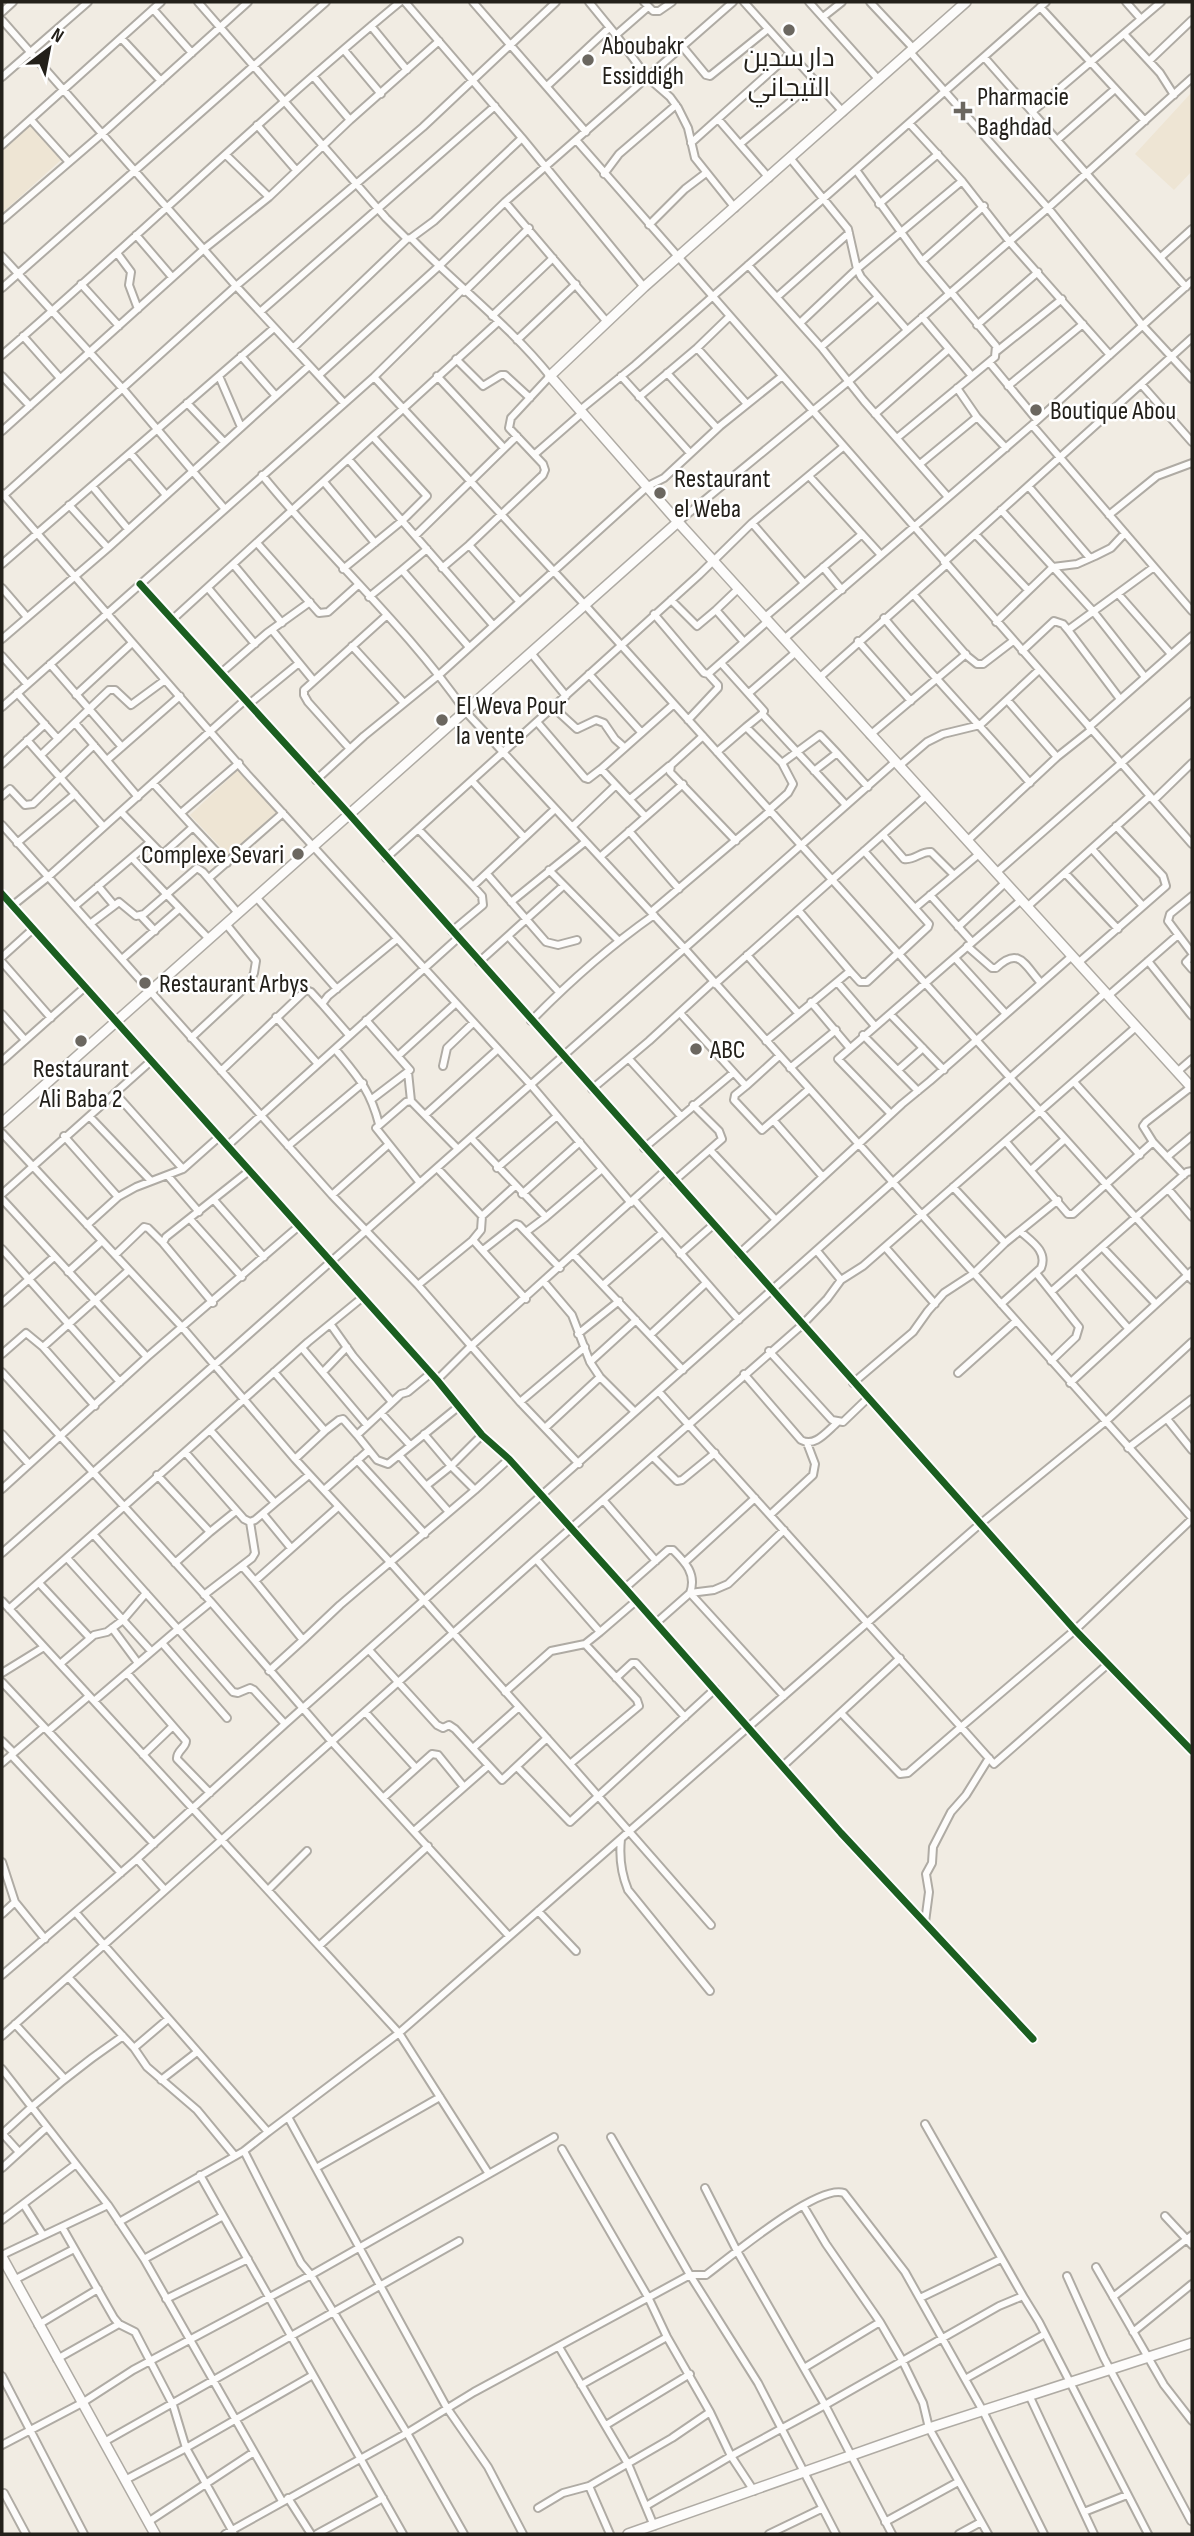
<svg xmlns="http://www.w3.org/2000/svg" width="1194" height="2536" font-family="'Sofia Sans Condensed',Cairo,sans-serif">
	<rect width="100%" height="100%" fill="#f1ece3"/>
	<!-- built -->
	<path fill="#eee5d4" d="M1192 92V171L1174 190 1135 154Z
		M30 125 61 160 2 213V150Z
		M238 770 279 814 231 858 190 815Z"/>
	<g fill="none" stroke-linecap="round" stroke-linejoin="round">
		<defs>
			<path id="street" d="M198 2 386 218 407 239 411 238C456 285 509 325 550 376L511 418 509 428 543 464 545 470 543 475 469 545 442 568
				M405 2 522 138 644 287
				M473 2 586 132
				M589 2 616 35 648 7
				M644 2 653 11H659L672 2
				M744 2 843 112
				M809 2 879 80
				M870 2 914 49
				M1126 2 1141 19
				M1040 7 1145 121
				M153 9 192 53
				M2 12 13 2
				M823 17 842 2
				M2 20 236 286 344 403
				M371 26 407 70
				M616 35 647 77 670 97 678 108 688 128 695 158 735 208
				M1125 35 1160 73 1174 95
				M121 38 161 81
				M682 46 706 75 710 76 768 29
				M344 50 381 94
				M910 52 1048 208 1143 326 1192 379
				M984 57 1186 287
				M1149 61 1192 20
				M313 76 350 120
				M2 77 88 2
				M547 86 609 28
				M1032 112 1161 2
				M718 119 769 178
				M31 120 68 161
				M909 123 962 181 1009 241 1110 355
				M257 125 296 170
				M576 140 1192 844
				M1057 140 1115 89
				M691 143 790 54
				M740 144 815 81
				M2 145 161 2
				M226 155 269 197
				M790 158 848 229 857 269 861 277 907 330
				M856 170 922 261 949 293
				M604 174 619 154 676 105
				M505 202 607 322
				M879 204 938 154
				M2 220 103 133 248 2
				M649 225 685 189 706 173
				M136 235 172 277
				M411 238 434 221 522 138
				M117 253 131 272 129 285 138 309
				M2 256 123 389 224 508
				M1161 257 1192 229
				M922 261 984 206
				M748 265 821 347 864 401 948 497
				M81 284 119 326
				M2 288 326 2
				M464 292 529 228
				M777 297 849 233
				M260 312 495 106
				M492 316 553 258
				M922 317 972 376
				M800 323 857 269 962 181
				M977 325 1038 272
				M23 336 60 378
				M517 340 576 284
				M821 347 877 298
				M293 348 407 239
				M697 348 747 404
				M997 351 1062 299
				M2 355C136 239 263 115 400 2
				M241 356 276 396
				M456 359 483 386 501 375H505L530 398
				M989 362 1037 420
				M667 373 717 428
				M319 375 438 267 505 202 733 2
				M2 376 30 406
				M219 376 241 427
				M437 376 504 448
				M621 376 690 453
				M374 377 585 605 1192 1280
				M1141 384 1192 442
				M1008 386 1083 324
				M957 388 977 417 1006 448
				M639 397 697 348 729 317
				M187 403 224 442
				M580 410 635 365 1046 2
				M875 414 949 349
				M1032 425 1192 611
				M2 431 204 249 269 197 350 120 439 41
				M897 438 995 357 996 346 951 292
				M130 453 166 495
				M535 454 582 413
				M349 460 493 625
				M920 464 977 417
				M262 475C327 556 406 626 465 711L685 949 1192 1518
				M809 476 881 555
				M324 482 375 543
				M92 486 128 529
				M1029 487 1090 558
				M2 493 247 774 531 1085 631 1203
				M3 496 236 286 423 127 556 2
				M69 505 108 548
				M1001 510 1093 611 1145 677
				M1109 515 1157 476 1192 463
				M678 522 849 381 1048 208 1192 78
				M752 523 804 583
				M416 535 517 436
				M976 535 1028 590
				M257 543 319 613 328 612 358 585
				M469 545 519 601
				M427 549 402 570 469 647
				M944 562 1192 338
				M2 564 274 328
				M233 564 282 623
				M823 567 842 590
				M343 569 403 520 427 496 373 437
				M140 584 349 814 1075 1630 1192 1751
				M2 588 27 617
				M208 588 255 644
				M913 594 967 656 977 664H983L1013 641
				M1119 595 1171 654
				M369 597 402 570
				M671 600 697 626 716 610 744 642
				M716 610 739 588
				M654 614 704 673 708 674
				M765 617 862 534
				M884 618C931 675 982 727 1030 783
				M173 619 498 322
				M996 622 1053 567 1077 564 1095 556 1111 548 1125 533
				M272 630 313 680
				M1068 630 1154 567
				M2 639 108 548 309 366
				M784 639 1032 425 1192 281
				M858 641 911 701
				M352 646 404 703
				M1022 651 1054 621 1063 624 1068 630 1120 699
				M531 653 566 696
				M2 656 27 684
				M721 663 764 711 762 714 846 805
				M50 664 122 747
				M221 673 267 633 310 602
				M589 674 641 732
				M819 678 946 565
				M17 693 58 739
				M749 693 796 652
				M76 695 132 643
				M1008 701 1057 757
				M249 704 299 663
				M2 707 374 377 462 290
				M553 707 577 729 596 720 604 723 615 739 624 747
				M688 720 718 688V685L708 674 768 621
				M537 722 585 778 588 779 601 769 645 816
				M75 723 138 797
				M746 727 762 714
				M1089 727 1192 636
				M870 735 966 654
				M703 736 671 765 670 772 736 841
				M27 740 103 826
				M350 749 308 702 304 695V690L386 616
				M717 752 746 727 782 763 793 784 788 793 769 810
				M837 753 868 787
				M41 755 109 690H115L131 705 165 680
				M107 760 180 696
				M782 763 820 735 837 753 814 771
				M2 764 45 724
				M899 766 927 742 943 734 980 725 1039 670
				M601 769 674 704
				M316 780 364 736 440 674 648 486 664 478 720 426 781 377
				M472 781 524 837
				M2 796 10 789 25 805 33 804 94 745
				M630 799 669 766
				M1154 800 1192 763
				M121 812 160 852H165L193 827 153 783
				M181 813 239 763
				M2 825 332 1195 418 1285 520 1402 579 1464
				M193 827 227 863
				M572 827 616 785
				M418 829 473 886 555 809
				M629 831 679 889
				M883 835 904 859C914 861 921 851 931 852L954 875
				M967 841 1057 757 1091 730
				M17 843 75 794
				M1092 849 1143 906
				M864 851 929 924 928 927 899 954
				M600 857 683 784
				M132 858 209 939
				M386 858 699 575 752 523 843 447
				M549 870 619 941
				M996 873 1192 701
				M1065 873 1118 929
				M487 874 546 942 558 945 577 940
				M209 878 283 813
				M98 886 113 904
				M2 894 437 1380 482 1435 509 1459 625 1588 841 1833 1033 2039
				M930 895 972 942
				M1192 896 1170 914 1168 921 1192 953
				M256 897 337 989
				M511 902 585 842
				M12 906 48 877 245 700
				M75 906 149 843
				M1027 907 1150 796
				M915 908 979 854
				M651 912 770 811
				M141 916 155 931
				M90 924 119 902 136 916 144 914 197 868 203 872 238 913
				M958 927 1005 883
				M452 931 483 905 482 896 473 886
				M508 936 559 992
				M967 946 992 968H996C1019 946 1024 964 1041 983
				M747 955 798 1013
				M1192 956 1186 962 1192 969
				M2 957 33 929
				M955 958 1006 1014
				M122 959 179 909
				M1148 961 1192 1016
				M2 962 51 1018
				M479 962 562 887
				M1078 963 1166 886 1163 876 1116 826
				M850 971 860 982H867L898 953
				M837 982 875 1026
				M715 984 926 796
				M1108 996 1178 935
				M811 1002 849 1047
				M680 1013 746 1086 779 1056
				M2 1014 25 1040
				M890 1014 944 1070
				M276 1017 318 1064
				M366 1020 410 1070 372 1099
				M531 1021C569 982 610 946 654 915
				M349 1035 322 1004 328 996 397 939
				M863 1035 918 1091
				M191 1038 249 984 254 973 256 961 226 924
				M766 1041 850 971 798 910
				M335 1049C357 1076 370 1089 379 1124
				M399 1055 455 1004
				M629 1059 680 1115
				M2 1061 85 987
				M443 1066 447 1048 473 1023
				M790 1068 836 1030
				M898 1070 923 1048
				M221 1071 306 990 311 992 322 1004
				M408 1072 411 1101 458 1149
				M1177 1072 1192 1059
				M1074 1082 1140 1155
				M746 1086 735 1095 734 1100 762 1130 809 1089
				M592 1089 649 1041 713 982
				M115 1093 183 1169
				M411 1101 406 1102 376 1128 420 1183
				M891 1114 838 1059 1021 900
				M425 1115 497 1050
				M90 1117 151 1181
				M774 1121 823 1177
				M2 1133 182 1327 295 1459 390 1562 570 1764 711 1925
				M64 1136 118 1197 87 1225
				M471 1138 546 1217 602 1169
				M1006 1142 1068 1214H1073L1153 1142 1184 1175
				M1153 1142 1143 1126 1146 1122 1191 1087
				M227 1146 458 938
				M288 1146 363 1083
				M644 1148 733 1073
				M710 1150 775 1219
				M1167 1157 1192 1136
				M437 1168 482 1216 481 1230 472 1241
				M497 1168 557 1116
				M1031 1170 1065 1139
				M168 1176 199 1212
				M674 1181 722 1139 719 1131 693 1105
				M953 1187 1005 1243
				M1168 1189 1192 1217
				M2 1194 151 1061
				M522 1194 580 1142
				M332 1195 388 1145
				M118 1197 136 1187 183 1169 219 1137
				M2 1199 147 1357
				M214 1200 264 1257
				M634 1200 739 1320
				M482 1216 515 1186
				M190 1219 242 1277
				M526 1232 546 1217
				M885 1247 935 1304
				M1102 1247 1155 1303
				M2 1249 120 1382
				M483 1250 516 1224 519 1225 560 1268
				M817 1251 841 1280 863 1266 1136 1027
				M680 1254 713 1225
				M739 1254 902 1104 930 1081 1072 956
				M115 1255 144 1227 148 1228 163 1243
				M574 1255 683 1370
				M1077 1270 1128 1328
				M68 1272 102 1241
				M1036 1273 1079 1327 1076 1337 1051 1361
				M544 1282 572 1315 590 1362 600 1377 635 1412
				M418 1285 473 1240 526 1299
				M603 1285 662 1233
				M1052 1291 1187 1172 1192 1171
				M2 1303 54 1257
				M213 1303 163 1243 166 1237 249 1171
				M1001 1304 1041 1268C1048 1251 1031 1241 1020 1231
				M331 1325 353 1356 392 1402
				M578 1334 619 1301
				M650 1335 706 1283
				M302 1348 367 1425
				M769 1351 832 1420 843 1422 868 1398
				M2 1354 26 1333 43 1347
				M590 1362 636 1320
				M2 1372 211 1602 332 1742 509 1936
				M274 1372 325 1431 339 1420 343 1419 357 1435
				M323 1372 347 1347
				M958 1373 1016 1321
				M744 1374 801 1440C815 1448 827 1431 838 1422
				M437 1380 471 1346 665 1171
				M853 1383 913 1332 928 1311 944 1293 973 1274 1005 1243 1058 1200
				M1070 1383 1192 1271
				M659 1392 961 1727 1075 1630 1192 1519
				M520 1402 585 1347
				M95 1406 43 1347 129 1270
				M381 1413 410 1445
				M1167 1419 1192 1450
				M545 1428 600 1377
				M210 1430 275 1503 309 1475
				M2 1434 29 1464
				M424 1434 451 1466 482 1435
				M1128 1448 1192 1399
				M369 1450 377 1460 388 1464 458 1407
				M185 1452 308 1342 363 1297
				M399 1455 449 1512
				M653 1457 677 1481 682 1480 715 1453
				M295 1459 325 1431
				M357 1460 425 1534
				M157 1475 210 1532 236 1511
				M426 1486 451 1466 475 1490 509 1459
				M2 1489 147 1357 299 1226
				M324 1490 369 1450 357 1435 401 1394 408 1392 431 1373
				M604 1501 656 1561
				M338 1507 255 1581 303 1640 340 1605 475 1490
				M263 1514 291 1548
				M770 1515 813 1475 815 1464 807 1443
				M93 1534 178 1629 94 1701
				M2 1553 895 762
				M67 1558 151 1651
				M685 1562 755 1498
				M175 1563 210 1532
				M242 1566 255 1581
				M39 1583 90 1638
				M625 1588 668 1550H673C685 1562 697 1574 690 1593L784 1696
				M204 1595 252 1558 255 1553 250 1522
				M2 1601 399 2033 489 2174
				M636 1601 600 1632 536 1559 802 1325 827 1299 841 1280
				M211 1602 178 1629 233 1692 238 1693 250 1688 254 1690 285 1724
				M9 1609 185 1452 244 1519 250 1522 255 1520 275 1503
				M656 1623 690 1593 714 1590 728 1584 784 1530
				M112 1628 138 1663
				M162 1643 227 1718
				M369 1650 437 1725 443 1728 449 1725 455 1729 502 1780 547 1738
				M60 1664 94 1635 107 1632 123 1620 146 1593
				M269 1671 303 1640
				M2 1673 44 1647
				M127 1673 186 1741C186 1748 176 1751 177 1759L210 1793
				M616 1678 632 1663H636L685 1717
				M2 1682 154 1844
				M505 1692 551 1651 585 1644
				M366 1713 416 1768
				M841 1713 900 1774 908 1773 961 1727 994 1764 1108 1664
				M48 1731 89 1696
				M2 1741 13 1752
				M473 1748 519 1707
				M11 1755 121 1873
				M143 1755 173 1726
				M2 1763 44 1727
				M570 1764 639 1706 637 1700 585 1644 600 1632
				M784 1765 900 1658
				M517 1767 570 1822 715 1689
				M383 1798 432 1754 438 1755 464 1787
				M414 1831 488 1766
				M621 1839C619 1858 621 1873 628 1890L710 1991
				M137 1859 165 1890
				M2 1862 15 1902 45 1939
				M268 1890 307 1851
				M538 1911 576 1951
				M76 1913 268 2132 399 2033 980 1524 1105 1422 1192 1342
				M2 1914 15 1902
				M925 1922 929 1892 926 1874 932 1863 933 1847 951 1812 966 1795 989 1758
				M319 1946 428 1846
				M2 1975 137 1859 285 1724 1105 993
				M68 1977 134 2048 147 2067 197 2110 235 2156
				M15 2024 64 2078
				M2 2036 536 1559
				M134 2048 168 2019
				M2 2069 108 2205
				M161 2080 197 2052
				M288 2117 447 2408 488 2467 523 2534
				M925 2124 1023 2296
				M2 2133 19 2152
				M2 2134C40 2098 79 2066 123 2036
				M611 2137 690 2275H706C729 2258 818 2183 844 2193L905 2272 983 2411 1044 2534
				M562 2149 648 2297 667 2337 710 2412 731 2456 754 2491
				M244 2151 301 2263 311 2275 407 2433 464 2534
				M2 2168 47 2127
				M316 2168 440 2097
				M200 2175 403 2534
				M705 2188 737 2251 825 2405 892 2534
				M24 2205 43 2235
				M804 2207 826 2244 880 2322 902 2360 923 2403 929 2428 988 2534
				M1165 2216 1192 2245
				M2 2220 76 2164
				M119 2222 244 2151 268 2132
				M62 2227 114 2318 119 2324 135 2332 173 2405 186 2448 234 2534
				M2 2255 108 2205 144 2259 282 2501
				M144 2259 223 2216
				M1096 2267 1164 2385 1192 2421
				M1067 2276 1104 2358 1191 2521
				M14 2280 74 2249
				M1113 2297 1192 2235
				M920 2298 1001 2259
				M166 2299 248 2259
				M38 2325 98 2289
				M1133 2332 1192 2284
				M559 2347 628 2464 654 2526
				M57 2359 119 2324
				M804 2368 880 2322
				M2 2376 84 2534
				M965 2379 1045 2334
				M581 2385 667 2337
				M1029 2395 1094 2534
				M606 2425 690 2374
				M104 2442 459 2241
				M2 2445 82 2403 133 2370 311 2275 554 2137
				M125 2480 186 2448 313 2375
				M4 2493 26 2534
				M288 2498 311 2534
				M646 2506 731 2456 825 2405 999 2306 1023 2296 1039 2322 1148 2534
				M538 2508 563 2493 589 2486
				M1084 2512 1127 2495
				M148 2522 254 2452
				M885 2522 958 2482
				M225 2534 407 2433 474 2392 690 2275 758 2383 836 2534
				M317 2534 383 2498
				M610 2534 589 2486 672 2438 710 2412
				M769 2534 821 2509
				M959 2534 981 2522"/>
			<path id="secondary" d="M966 2 644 287 550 376 678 522 1192 1088
				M2 1123 678 522
				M2 2257 155 2534
				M628 2534 929 2428 1192 2343"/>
		</defs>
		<!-- street casing -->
		<use href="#street" stroke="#afaba4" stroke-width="10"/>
		<!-- secondary casing -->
		<use href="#secondary" stroke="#afaba4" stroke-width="12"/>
		<!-- street -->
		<use href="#street" stroke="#fdfcfb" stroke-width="6"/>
		<!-- secondary -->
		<use href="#secondary" stroke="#fdfcfb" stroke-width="9"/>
		<defs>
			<path id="cycleway" d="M140 584 349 814 1075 1630 1192 1751
				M2 894 437 1380 482 1435 509 1459 625 1588 841 1833 1033 2039"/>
		</defs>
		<!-- cycleway casing -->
		<use href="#cycleway" stroke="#fff" stroke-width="11"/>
		<!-- cycleway -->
		<use href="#cycleway" stroke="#1b5e20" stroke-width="7"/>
	</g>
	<!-- markers -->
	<g fill="#6b6760" stroke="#fff" stroke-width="2.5">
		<circle cx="789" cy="30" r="7"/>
		<circle cx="588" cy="60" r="7"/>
		<path d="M959.5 100.5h7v7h7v7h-7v7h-7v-7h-7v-7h7z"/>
		<circle cx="1036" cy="410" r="7"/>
		<circle cx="660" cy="493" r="7"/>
		<circle cx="442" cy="720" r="7"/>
		<circle cx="298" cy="854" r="7"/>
		<circle cx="145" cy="983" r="7"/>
		<circle cx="81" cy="1041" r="7"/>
		<circle cx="696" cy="1049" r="7"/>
	</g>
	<g text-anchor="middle" stroke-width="5" stroke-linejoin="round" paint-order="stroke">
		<!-- poi labels -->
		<g font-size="26" fill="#23201a" stroke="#fff" text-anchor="start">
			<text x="602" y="54">Aboubakr<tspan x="602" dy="30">Essiddigh</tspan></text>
			<text x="789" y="66" text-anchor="middle">دار سدين<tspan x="789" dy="30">التيجاني</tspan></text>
			<text x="977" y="105">Pharmacie<tspan x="977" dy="30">Baghdad</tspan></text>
			<text x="1050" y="419">Boutique Abou</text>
			<text x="674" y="487">Restaurant<tspan x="674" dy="30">el Weba</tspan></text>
			<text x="456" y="714">El Weva Pour<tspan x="456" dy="30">la vente</tspan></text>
			<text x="284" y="863" text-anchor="end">Complexe Sevari</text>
			<text x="159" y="992">Restaurant Arbys</text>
			<text x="710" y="1058">ABC</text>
			<text x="81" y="1077" text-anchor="middle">Restaurant<tspan x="81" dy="30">Ali Baba 2</tspan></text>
		</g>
	</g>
	<!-- border -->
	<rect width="1194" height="2536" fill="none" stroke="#23201a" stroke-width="7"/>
	<!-- north arrow -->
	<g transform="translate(49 49) rotate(32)" stroke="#ffffff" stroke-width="5" paint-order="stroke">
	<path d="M0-5L12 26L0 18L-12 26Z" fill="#23201a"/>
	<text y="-10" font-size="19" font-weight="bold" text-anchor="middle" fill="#23201a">N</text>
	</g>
</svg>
